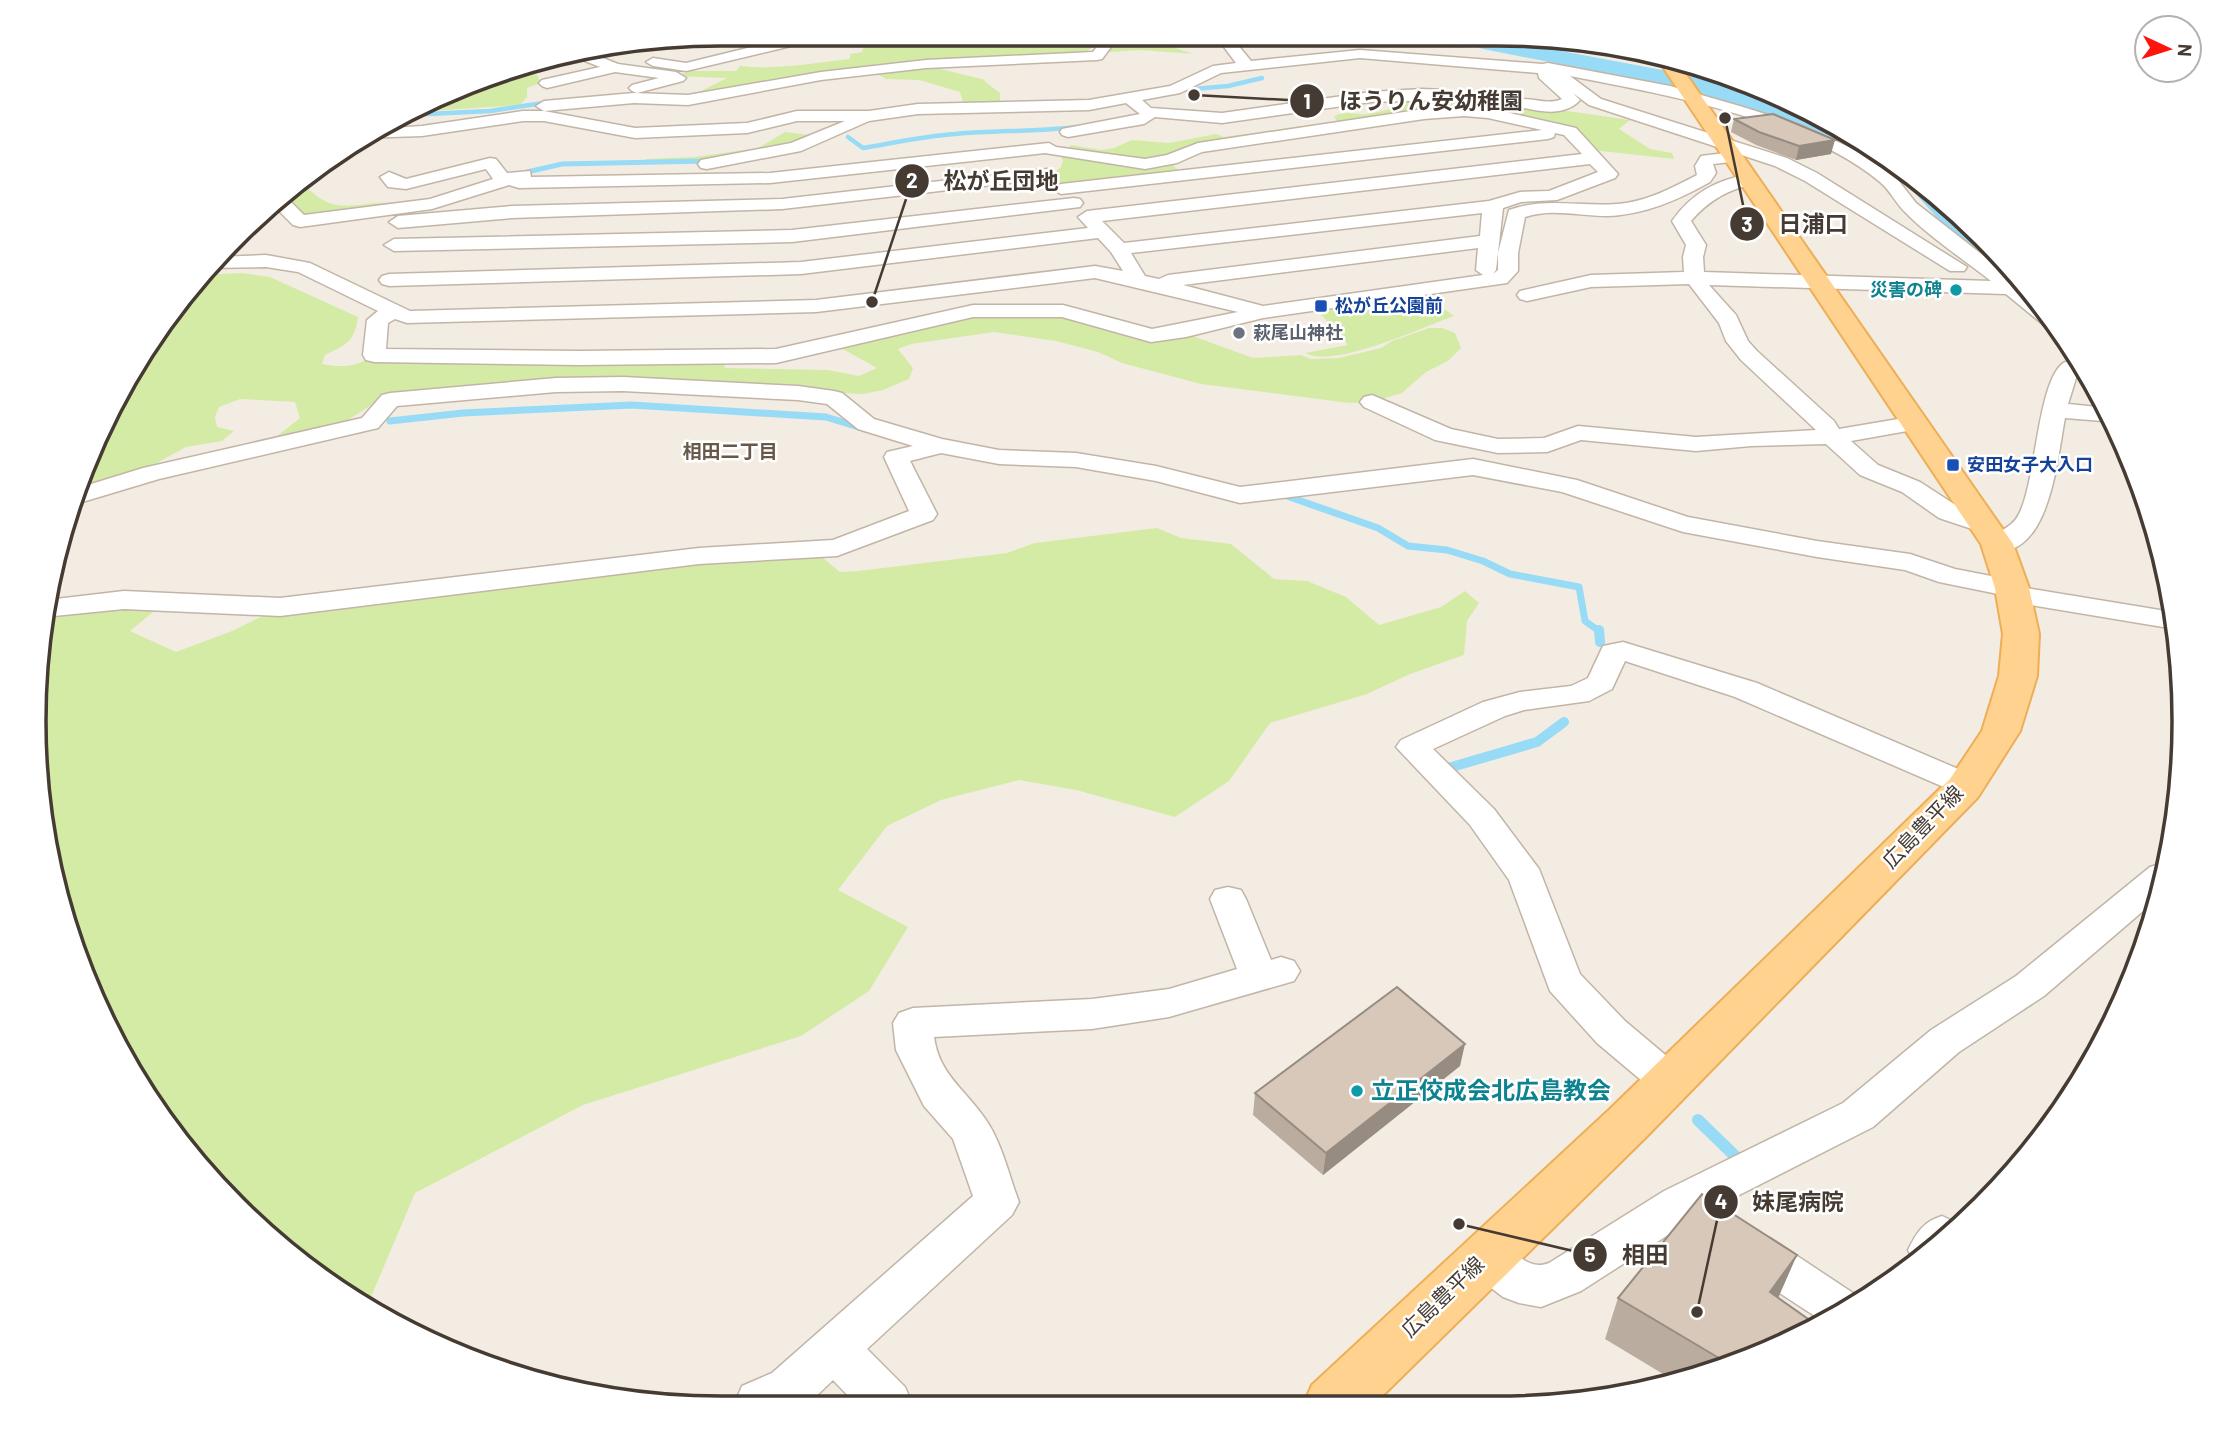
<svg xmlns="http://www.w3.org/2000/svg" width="2217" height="1441" font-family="Barlow,'Noto Sans JP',sans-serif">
	<rect width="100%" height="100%" fill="#f3ece2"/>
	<!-- green -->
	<path fill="#d4eba6" d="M1029 39 1106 40 1083 53 893 63 862 69 834 70 700 94 697 93 727 78 676 76 691 71H736L740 66C777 70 813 63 850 59V54L862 52 864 46 881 43 991 46Z
		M1148 39 1194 54 1140 50 1110 52 1109 47 1117 41Z
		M514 66 537 75 541 83 527 88V97L520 105 413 112 500 70Z
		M932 67 986 80 984 81 1000 93V105H964L960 92 919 80 886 79 877 74Z
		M1425 96 1490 100 1630 120 1619 129 1650 149 1672 153 1674 159 1592 150 1570 131 1464 111 1182 149 1168 158 1151 160 1126 156 1116 159 1065 152 1071 145 1101 150 1114 148 1132 140 1169 143 1216 134 1224 137 1337 121 1334 116C1349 110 1354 115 1367 114 1380 112 1393 108 1405 105L1395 98Z
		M785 132 810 135 767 149 696 163 644 162 646 159 695 157 758 148Z
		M1059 155 1169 161 1182 174 1060 186 1050 176 1061 167 1063 160Z
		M300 179C334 222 354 199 401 203L305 218 279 195Z
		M241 273 270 277 358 317C354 343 347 344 325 355L322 364C339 367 354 368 369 358L724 362 725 368 828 370 859 376 877 368 839 347 971 313H1060L1103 323 1187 334 1253 358 1301 355 1311 359 1339 358 1381 348 1392 341 1429 328H1442L1455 333 1461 348 1448 361 1426 372 1402 393 1372 402 1349 403 1201 384 1122 363 1098 352 1056 341 994 332 911 344 898 349 913 368 909 379 883 390 863 394 562 379 387 395 337 427 267 444 300 418 295 402 240 399 219 407 215 417 217 427 234 431 222 441 186 447 144 470 73 493 85 458 176 302 201 275Z
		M1427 297 1454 316C1422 327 1335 369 1305 353L1348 345 1318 311Z
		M1157 528 1181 538 1231 544 1274 579 1307 581 1346 597 1379 625 1441 607 1465 591 1479 603 1467 621 1464 655 1410 674 1367 694 1270 723 1229 781 1175 817 1076 790 1019 780 941 800 887 826 838 890 908 927 869 991 801 1036 583 1105 415 1193 368 1304 267 1237 176 1139 126 1064 57 898 35 766V675L45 612 122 603 158 608 130 631 176 652 232 631 269 613 336 610 446 594 699 565 822 557 840 572 858 571 1007 553 1035 543Z"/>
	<!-- water -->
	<path fill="#97dbf6" d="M1450 39H1497L1726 82 1800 104 1950 204 2039 299 1938 219 1899 175 1811 130 1747 108 1645 81 1483 49Z"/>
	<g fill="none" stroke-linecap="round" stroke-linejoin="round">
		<!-- stream-far4 -->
		<path stroke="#97dbf6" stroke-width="4.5" d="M1182 90 1228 86 1262 78
			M408 115 490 111 550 102
			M848 137 863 148C893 143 924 136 955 134 998 130 1042 132 1085 126"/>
		<!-- stream-far3 -->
		<path stroke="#97dbf6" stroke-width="5" d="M514 175 562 164 708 161"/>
		<!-- stream-far2 -->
		<path stroke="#97dbf6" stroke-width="7" d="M390 421 463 413 632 405 826 417 865 429
			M1284 495 1378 528 1408 546 1447 550 1483 561 1510 574 1579 587 1585 621 1599 631"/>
		<!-- stream-far1 -->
		<path stroke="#97dbf6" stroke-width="10" d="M1599 630 1600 642
			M1448 773 1445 769 1537 742 1564 722"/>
		<!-- stream -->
		<path stroke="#97dbf6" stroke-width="12" d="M1698 1120 1736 1157"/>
		<!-- river -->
		<path fill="#97dbf6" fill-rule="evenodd" d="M1420 39H1485L1486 40 1482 45C1465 49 1441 48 1424 44Z"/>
		<defs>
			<path id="minor" d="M784 39H810L808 42 686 71 653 66 646 62 653 58 686 63Z
				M1103 39H1117L1102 59 1097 60 926 68 821 80 688 105 634 103 544 111 536 106 544 101 634 93 688 95 821 72 926 60 1093 52Z
				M1218 39H1233L1251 61 1360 50 1542 64 1548 63 1670 86 1743 107 1800 125 1858 151 1894 175 1916 203 2040 300 2057 326H2045L2006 294 1709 285 1736 315 1748 341 1757 351 1834 421 1839 429 1916 416 1924 418 1928 423 1924 428 1851 441 1878 465 1920 482 1957 506 1993 519 1997 525 1993 531 1984 533 1939 518 1902 492 1860 475 1826 444 1751 446 1696 451 1581 440 1547 452 1498 453 1435 440 1364 407 1360 402 1364 397 1372 395 1451 429 1498 439 1544 438 1578 426 1696 437 1816 430 1741 360 1726 341 1719 323 1689 284 1591 287 1527 301 1520 299 1517 295 1520 291 1591 275 1684 272 1683 257 1686 245 1672 221C1692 193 1716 180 1750 174L1759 179 1756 183C1728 190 1710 199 1691 221L1706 245 1703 257 1704 272 1991 281C1962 258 1929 237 1904 211 1895 202 1890 190 1880 182 1807 120 1663 94 1570 76L1601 99 1787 158 1817 173 1967 267 1964 271H1950L1805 181 1775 166 1589 105 1573 93 1580 100C1564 118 1536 111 1515 106L1513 103 1515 100C1531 96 1546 106 1562 99L1539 78 1538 73 1360 58 1221 73 1180 93 1142 100 1151 108 1222 113 1371 92 1422 89 1445 90 1453 95 1445 100 1371 102 1222 123 1155 117 1144 124 1068 137 1062 135 1060 132 1062 129 1140 114 1126 103 1089 110 918 114 869 121 801 151 707 169 701 168 698 164 701 160 791 143 845 121H797L747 133 635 138 544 121H523L422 136 361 138 379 129 422 126 523 111H544L635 128 747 123 797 111H869L918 104 1089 100 1170 86 1213 66 1236 63Z
				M1571 39C1625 39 1682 60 1732 78L1726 80 1573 42Z
				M583 50 618 64 676 72 686 78 683 81 637 93 632 91 629 88 632 85 659 78 615 72 547 88 542 86 539 83 542 80 600 67 580 59 520 72 513 68Z
				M1464 106 1488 108 1576 128 1618 174 1615 178 1557 200 1521 202 1503 208 1496 270 1493 274 1498 270V253L1509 210C1545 197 1580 207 1617 204 1646 202 1672 188 1697 175L1695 166 1701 156 1733 152 1742 157 1739 161 1713 164 1716 173 1710 182C1678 200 1644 215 1607 216 1580 216 1551 208 1525 217L1518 253V271L1507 283 1263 318 1186 337 1151 342 1062 317H973L776 363 579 365 374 362 366 360 363 355 367 320 378 311 298 272 266 267 207 268 218 257 266 255 310 263 410 311 816 300 1095 266 1123 271 1111 252 1098 238 801 274 389 286 382 284 379 280 382 276 389 274 801 262 1088 228 1078 217 1087 211 1582 154 1564 135 1555 133 1554 137 1548 139 1061 194 1052 189 1061 184 1542 130 1488 118 1464 116 1424 119 1202 152 1177 163 1145 169 1045 153 770 183 519 188 509 185 432 209 300 227 293 225 270 202 282 193 304 215 430 199 493 179 486 169 406 189 388 187 380 177 389 172 406 179 490 158 496 159 507 173 530 171 531 177 770 173 1049 143 1056 147 1145 159 1167 155 1198 143 1424 109ZM1590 164 1598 172 1549 191 1520 192 1489 201 1124 243 1102 221ZM1482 213 1480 236 1168 275 1159 279 1145 276 1131 253ZM1478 248 1476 270 1483 275 1263 306 1183 285ZM1095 278 1238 312 1152 329 1063 305H973L776 349 579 351 386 349 388 323 395 319 407 323 816 312Z
				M1047 169 1056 174 1053 178 782 209 512 218 398 228 389 222 398 216 512 206 782 199Z
				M1074 198 1080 199 1083 203 1080 207 792 242 394 251 384 245 394 239 792 230Z
				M2077 359 2084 371 2077 375 2068 404 2108 408 2115 422 2065 418C2057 458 2050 565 1987 550L1984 544C1993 530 2010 532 2019 514 2036 482 2037 386 2062 364 2066 361 2072 360 2077 359Z
				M623 377 798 386 834 391 842 393 874 419 942 439 999 450 1076 453 1156 466 1240 487 1473 459 1577 480 1688 517 1817 541 1910 554 1955 569 2022 582 2026 588 2172 612 2175 629 2012 602 2002 600 1998 594 1939 582 1905 570 1817 557 1683 532 1562 492 1473 475 1240 503 1156 481 1076 467 999 464 941 453 910 461 937 514 933 520 837 556 699 564 280 616 124 609 44 617 47 600 124 591 280 598 699 548 833 540 909 511 884 457 887 452 913 446 858 429 827 404 798 400 623 391 556 392 397 406 378 428 159 479 69 506 75 489 143 468 362 418 382 395 390 393 556 378Z
				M1623 642 1757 683 1977 777 1982 784 1977 791 1965 794 1953 791 1735 697 1625 661 1612 689 1589 701 1524 710 1505 716 1433 749 1494 809 1539 869 1580 974 1625 1021 1682 1069 1688 1080 1682 1091 1668 1096 1654 1091 1597 1043 1550 991 1509 880 1470 825 1396 747 1401 740 1483 702 1520 692 1571 686 1588 678 1603 646Z
				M2163 863 2165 864 2157 899 2044 996 1959 1052 1873 1127 1696 1217 1581 1291 1541 1307 1519 1303 1503 1297 1469 1271 1462 1257 1469 1243C1473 1242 1480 1238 1485 1237 1511 1237 1521 1274 1549 1263L1664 1191 1843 1103 1931 1030 2016 976 2150 867Z
				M1228 887 1241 890 1246 899 1271 960 1281 957 1294 961 1300 971 1294 981 1169 1017 1092 1029 934 1037C939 1075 966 1090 986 1120 1002 1143 1009 1176 1019 1202L1012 1215 867 1349 905 1387 912 1403H855L833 1380 809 1403 735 1402 742 1386 772 1373 973 1196 953 1139 924 1106 896 1050 893 1023 899 1013 913 1008 1092 999 1169 989 1237 969 1210 899 1215 890Z
				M1942 1216 1959 1224 1915 1264 1908 1250C1917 1232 1923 1222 1942 1216Z
				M1754 1233 1770 1238 1862 1299 1824 1322 1738 1266 1731 1252 1738 1238Z"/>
			<path id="major" d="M1656 53 1674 57 2013 544 2029 588 2039 634 2037 676 2020 731 1978 797 1645 1138 1373 1405H1303L1312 1385 1609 1110 1950 779 1982 731 1999 676 2003 634 1995 588 1981 544 1655 55Z"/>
		</defs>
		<!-- minor casing -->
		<use href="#minor" stroke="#c2b5a7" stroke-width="3"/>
		<!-- major casing -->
		<use href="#major" stroke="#eeae55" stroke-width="4"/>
		<!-- minor -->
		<use href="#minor" fill="#fff" fill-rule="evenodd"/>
		<!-- major -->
		<use href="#major" fill="#ffd28f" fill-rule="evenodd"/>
	</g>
	<!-- wall -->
	<path fill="#baac9f" d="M1734 119 1831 154 1796 160 1756 145 1731 132Z
		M1460 1066 1323 1175 1253 1115 1255 1093Z
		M1779 1296 1778 1298 1800 1337 1678 1383 1605 1339 1618 1298Z"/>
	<!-- shaded-wall -->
	<path fill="#978c82" d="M1835 140 1831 154 1796 160 1799 146Z
		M1465 1044 1460 1066 1323 1175 1326 1153Z
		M1797 1255 1779 1296 1753 1333 1770 1292Z"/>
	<!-- building -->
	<path fill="#d8c8b9" stroke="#978c82" stroke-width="2" d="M1773 114 1835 140 1799 146 1759 132 1734 119Z
		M1397 987 1465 1044 1326 1153 1255 1093Z
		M1702 1194 1797 1255 1770 1292 1818 1326 1800 1337 1729 1364 1618 1298Z"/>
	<!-- markers -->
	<g fill="#0f9aa8" stroke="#fff" stroke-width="2.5">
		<circle cx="1956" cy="290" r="7"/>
		<circle cx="1357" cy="1091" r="7"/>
	</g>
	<g fill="#1a4fb4" stroke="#fff" stroke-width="2.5">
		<rect x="1314" y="299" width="14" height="14" rx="3.5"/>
		<rect x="1946" y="458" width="14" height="14" rx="3.5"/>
	</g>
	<circle fill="#6b7280" stroke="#fff" stroke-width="2.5" cx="1239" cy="333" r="7"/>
	<g text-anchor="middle" stroke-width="5" stroke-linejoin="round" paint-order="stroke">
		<!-- far-culture labels -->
		<g font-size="18" font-weight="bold" fill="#0d838f" stroke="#fff" text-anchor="end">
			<text x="1942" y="296">災害の碑</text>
		</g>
		<!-- far-transit labels -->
		<g font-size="18" font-weight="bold" fill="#164399" stroke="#fff" text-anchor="start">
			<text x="1335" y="312">松が丘公園前</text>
			<text x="1967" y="471">安田女子大入口</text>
		</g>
		<!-- far-worship labels -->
		<g font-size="18" font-weight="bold" fill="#5b616d" stroke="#fff" text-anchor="start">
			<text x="1253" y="339">萩尾山神社</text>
		</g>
		<!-- far-neighbourhood labels -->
		<g font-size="19" font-weight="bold" fill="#685848" stroke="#fff">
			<text x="730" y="458">相田二丁目</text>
		</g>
		<!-- street labels -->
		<g font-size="21" fill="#453b32" stroke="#fff">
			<text transform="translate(1923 827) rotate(-46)" y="7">広島豊平線</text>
			<text transform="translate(1443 1297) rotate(-44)" y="7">広島豊平線</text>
		</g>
		<!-- near-culture labels -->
		<g font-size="24" font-weight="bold" fill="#0d838f" stroke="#fff" text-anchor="start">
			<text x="1371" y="1099">立正佼成会北広島教会</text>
		</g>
	</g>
	<!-- crop -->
	<path d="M0 0H2217V1441H0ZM721 46H1497A675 675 0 0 1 2172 721V721A675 675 0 0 1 1497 1396H721A675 675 0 0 1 46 721V721A675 675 0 0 1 721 46Z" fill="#fff" fill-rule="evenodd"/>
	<path fill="none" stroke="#453b32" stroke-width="3.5" d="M721 46H1497A675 675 0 0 1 2172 721V721A675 675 0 0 1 1497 1396H721A675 675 0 0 1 46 721V721A675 675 0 0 1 721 46Z"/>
	<!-- callouts -->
	<path fill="none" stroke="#453b32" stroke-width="2.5" d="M1194 95L1307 101M872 302L912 181M1725 118L1747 224M1697 1312L1721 1202M1459 1224L1590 1255"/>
	<g fill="#453b32" stroke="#fff" stroke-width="2.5">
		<circle cx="1194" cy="95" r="7"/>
		<circle cx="872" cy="302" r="7"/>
		<circle cx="1725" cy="118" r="7"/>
		<circle cx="1697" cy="1312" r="7"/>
		<circle cx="1459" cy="1224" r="7"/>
		<circle cx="1307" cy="101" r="18"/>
		<circle cx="912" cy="181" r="18"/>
		<circle cx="1747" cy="224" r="18"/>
		<circle cx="1721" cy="1202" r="18"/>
		<circle cx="1590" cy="1255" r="18"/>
	</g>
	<g font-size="21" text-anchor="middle" font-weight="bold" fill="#fff">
		<text x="1307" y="109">1</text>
		<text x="912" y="188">2</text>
		<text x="1747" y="232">3</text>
		<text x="1721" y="1209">4</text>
		<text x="1590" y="1262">5</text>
	</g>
	<g font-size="23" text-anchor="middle" font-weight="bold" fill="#453b32" stroke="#fff" stroke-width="5" stroke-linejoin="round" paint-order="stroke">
		<text x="1431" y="109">ほうりん安幼稚園</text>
		<text x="1001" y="189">松が丘団地</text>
		<text x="1813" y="232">日浦口</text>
		<text x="1798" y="1210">妹尾病院</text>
		<text x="1645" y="1263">相田</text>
	</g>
	<!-- north arrow -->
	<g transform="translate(2168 49) rotate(94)"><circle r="33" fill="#ffffff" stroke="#b5b1ad" stroke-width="2"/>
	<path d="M0-5L12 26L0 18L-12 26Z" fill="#ff140d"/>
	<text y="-10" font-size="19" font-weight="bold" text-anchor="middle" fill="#453b32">N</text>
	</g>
</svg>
